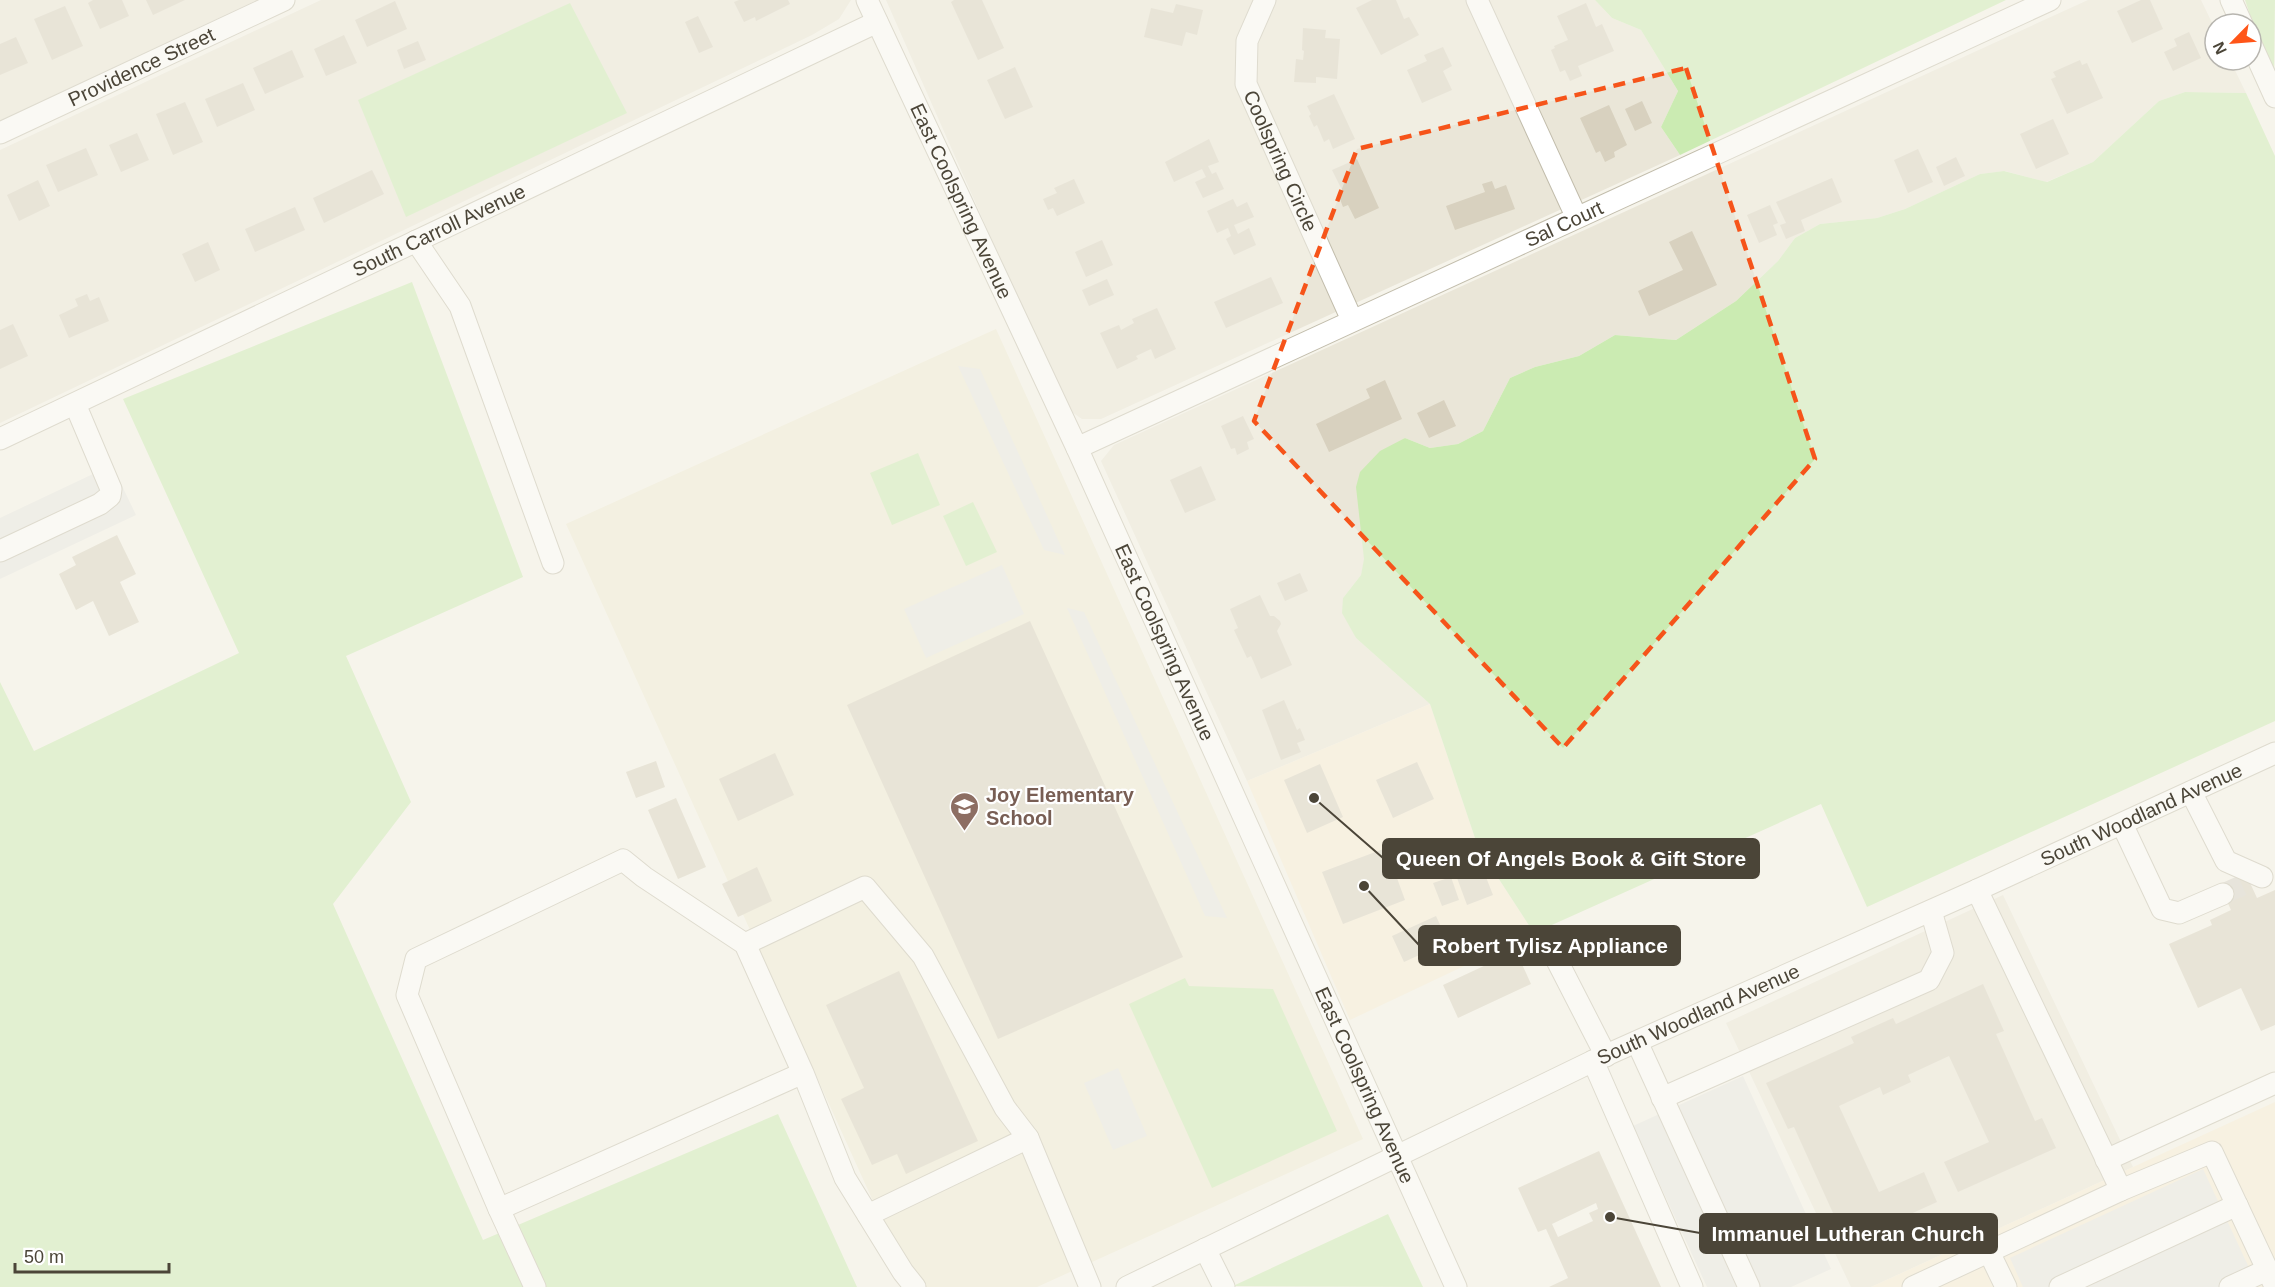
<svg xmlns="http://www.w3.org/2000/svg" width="2275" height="1287" font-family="Arial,sans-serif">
	<rect width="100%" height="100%" fill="#f6f4eb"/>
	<!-- residential -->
	<path fill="#eae6d8" d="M0 0H257L0 121Z
		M321 0H851L839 19 812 35 0 423V150Z
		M886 0H1595L1612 18 1641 30 1678 91 1661 127 1680 155 1101 419H1082L1066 408Z
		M2088 0H2201L2215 29V60H2230L2246 93 2185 92 2159 101 2093 162 2046 182 2005 171 1980 174 1905 209 1877 218 1820 224 1795 238 1778 261 1736 301 1676 340 1615 335 1579 356 1535 367 1510 378 1483 431 1458 444 1430 448 1405 438 1357 487 1365 559 1361 575 1343 598 1356 638 1430 704 1247 781 1101 461 1114 445Z
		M2003 895 2133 1167 1871 1287H1851L1726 1023Z"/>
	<!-- commercial -->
	<path fill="#f8edd6" d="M1430 704 1478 847 1534 933 1350 1020 1247 781Z
		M2275 1102V1287H1871L2133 1167Z"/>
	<!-- education -->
	<path fill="#efebd4" d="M996 329 1363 1139 1037 1287H912L566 524Z"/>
	<!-- green -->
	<path fill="#cbebb2" d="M1595 0H2006L1680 155 1661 127 1678 91 1641 30 1612 18Z
		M2245 0H2275L2274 74 2251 18Z
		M570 3 627 113 406 217 358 100Z
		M2185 92 2246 93 2275 156V721L1867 907 1821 804 1534 933 1478 847 1430 704 1356 638 1342 613 1343 598 1361 575 1364 559 1356 487 1360 472 1380 451 1405 438 1430 448 1458 444 1483 431 1510 378 1535 367 1579 356 1615 335 1676 340 1736 301 1778 261 1795 238 1820 224 1877 218 1905 209 1980 174 2004 171 2047 182 2093 162 2159 101Z
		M412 282 523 577 346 656 411 802 333 904 483 1240 778 1114 857 1287H0V682L34 751 239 653 123 399Z
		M918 453 940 505 892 525 870 473Z
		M973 502 997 552 966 566 943 516Z
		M1185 978 1189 986 1273 989 1337 1131 1212 1188 1129 1004Z
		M1388 1214 1423 1287 1233 1286Z"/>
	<!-- parking -->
	<path fill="#e7e6e2" d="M958 366 980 369 1065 555 1044 550Z
		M112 465 136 515 0 579V518Z
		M1002 565 1024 614 926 658 904 609Z
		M1067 608 1084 612 1227 918 1205 916Z
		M1118 1068 1147 1136 1113 1150 1084 1083Z
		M1743 1076 1831 1269 1791 1287H1707L1633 1126Z
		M2203 1169 2258 1287H2023L2010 1258Z"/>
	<!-- building -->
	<path fill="#d8d1bf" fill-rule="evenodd" d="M93 0H122L129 16 100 29 88 3Z
		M146 0H185L153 15Z
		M739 0H788L790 4 756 21 755 17 744 22 734 2Z
		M954 0H982L1004 48 978 60 951 2Z
		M1372 0H1396L1404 19 1409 17 1419 35 1381 55 1356 8Z
		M2141 0H2150L2163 29 2132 43 2117 11Z
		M395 1 407 29 367 47 355 20Z
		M1586 3 1596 27 1602 24 1614 51 1578 66 1582 76 1570 81 1565 70 1560 72 1551 50 1555 48 1554 46 1568 40 1557 16Z
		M1176 4 1203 10 1197 35 1186 32 1182 46 1144 37 1151 8 1173 13Z
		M65 6 83 46 52 60 34 19Z
		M698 16 713 47 699 53 685 22Z
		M1303 28 1326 30 1325 38 1340 39 1337 79 1316 77V83L1294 82 1296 59 1303 60 1304 51 1302 50Z
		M2189 32 2201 58 2173 71 2164 52 2177 46 2174 39Z
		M344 35 357 63 326 76 314 49Z
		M16 37 28 63 0 75V44Z
		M418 41 426 60 404 69 397 50Z
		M1443 47 1452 66 1443 71 1452 90 1422 103 1407 70 1427 61 1424 55Z
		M292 50 304 77 265 94 253 68Z
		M2080 60 2082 65 2087 63 2103 98 2067 114 2051 79 2056 77 2053 72Z
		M1015 67 1033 107 1005 119 987 80Z
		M243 83 255 110 217 127 205 99Z
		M1334 94 1355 139 1333 149 1329 139 1324 142 1317 125 1314 127 1309 116 1311 114 1307 106Z
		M1642 101 1652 123 1635 131 1625 109Z
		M185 102 203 142 173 155 156 114Z
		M1609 105 1627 145 1614 152 1615 157 1605 162 1600 151 1596 153 1580 118Z
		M2053 119 2069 154 2036 169 2020 134Z
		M137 133 149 160 121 172 109 145Z
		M1209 139 1219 162 1208 166 1212 174 1216 172 1224 189 1203 198 1195 182 1206 177 1202 169 1174 182 1165 162Z
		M86 148 98 175 58 192 46 165Z
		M1918 149 1933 182 1908 193 1894 160Z
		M1956 157 1965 176 1944 186 1936 167Z
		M1357 159 1379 208 1355 219 1348 205 1343 207 1338 194 1343 192 1332 170Z
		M372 170 384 194 324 223 313 198Z
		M1832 178 1842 202 1801 220 1805 231 1786 239 1780 225 1786 223 1776 202Z
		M1074 179 1085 203 1057 216 1053 208 1048 210 1043 199 1057 193 1054 188Z
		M38 180 50 206 19 221 7 195Z
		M1492 181 1495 189 1506 185 1515 209 1455 230 1446 206 1485 192 1482 184Z
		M1233 199 1237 207 1247 202 1254 217 1234 225 1238 234 1249 228 1256 245 1234 255 1226 239 1231 236 1228 228 1217 233 1207 211Z
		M1770 205 1778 223 1773 225 1777 235 1759 243 1747 215Z
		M295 207 305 230 255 252 245 229Z
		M1692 231 1717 285 1649 316 1638 291 1683 270 1669 242Z
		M1102 240 1113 265 1086 277 1075 252Z
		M208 242 220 270 195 282 182 254Z
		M1271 277 1283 303 1226 328 1214 302Z
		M1107 279 1114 295 1089 306 1082 290Z
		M87 294 90 301 99 297 109 321 69 338 59 315 78 306 75 299Z
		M1157 308 1176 349 1155 359 1151 349 1136 356 1138 359 1117 369 1100 333 1119 325 1121 330 1134 323 1132 319Z
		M13 324 28 356 0 369V330Z
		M1385 380 1402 419 1329 452 1316 424 1370 398 1366 389Z
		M1444 400 1456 426 1429 438 1417 413Z
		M1243 416 1254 439 1247 442 1249 449 1237 455 1235 448 1231 449 1221 426Z
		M1201 466 1216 500 1185 513 1170 480Z
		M117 535 136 574 120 582 139 622 109 636 93 601 76 610 59 574 76 565 72 557Z
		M1300 573 1308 591 1285 601 1277 583Z
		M1260 595 1270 616H1274L1280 621 1281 624 1277 631 1292 665 1261 679 1251 656 1247 658 1234 630 1238 628 1230 609Z
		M1030 621 1183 957 998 1039 847 705Z
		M1284 700 1297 730 1300 728 1305 740 1297 743 1301 752 1281 760 1262 710Z
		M775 753 794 795 738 821 719 779Z
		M656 761 665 787 636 798 626 772Z
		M1417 762 1434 799 1393 818 1376 780Z
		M1320 764 1343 817 1307 833 1284 780Z
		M676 798 706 867 678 879 648 810Z
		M1386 848 1405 900 1343 924 1322 872Z
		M1475 849 1493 895 1467 905 1450 859Z
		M757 867 772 901 738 917 722 884Z
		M2246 874 2257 898 2275 890V1025L2261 1031 2241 988 2198 1008 2169 944 2212 925 2210 920 2231 910 2220 886Z
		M1451 877 1459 900 1442 906 1433 883Z
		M1436 916 1448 942 1404 962 1392 936Z
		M1516 951 1531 984 1458 1018 1443 985Z
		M899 971 978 1141 906 1174 897 1154 872 1165 841 1099 864 1088 826 1005Z
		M1983 984 2004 1031 1996 1034 2035 1121 2042 1118 2056 1148 1958 1192 1944 1162 1989 1142 1949 1056 1908 1075 1911 1082 1883 1095 1880 1087 1839 1106 1879 1192 1924 1172 1937 1202 1840 1246 1826 1216 1833 1213 1794 1127 1788 1129 1766 1083 1854 1043 1851 1037 1893 1018 1896 1024Z
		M1599 1151 1661 1287H1549L1568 1278 1546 1229 1538 1232 1518 1188ZM1596 1203 1598 1209 1589 1213 1593 1221 1558 1237 1552 1224Z"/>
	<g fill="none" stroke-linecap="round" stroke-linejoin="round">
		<!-- minor-tunnel -->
		<path stroke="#d4d1c7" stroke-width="21" stroke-dasharray="21 10" stroke-linecap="butt" d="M2223 894 2250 882"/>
		<defs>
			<g id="minor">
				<path id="s1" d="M867 0 1077 448 1456 1287"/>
				<path id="s2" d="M1265 0 1247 41 1246 84 1352 320"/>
				<path d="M1477 0 1576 216"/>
				<path d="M2231 0 2242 24"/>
				<path d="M2251 44 2275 97"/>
				<path id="s3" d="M0 133 284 0"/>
				<path d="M416 241 460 306 553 563"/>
				<path id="s4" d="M0 439 877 22"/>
				<path id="s5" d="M1077 448 2050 0"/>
				<path d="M0 551 100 504 110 496 111 489 75 404"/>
				<path d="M2191 792 2226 861 2262 877"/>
				<path d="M2122 824 2162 909 2179 913 2223 894"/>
				<path d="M1548 943 1606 1056"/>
				<path d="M745 944 865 887 923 956 1005 1108 1028 1138 1090 1287"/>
				<path d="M1637 1042 1749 1287"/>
				<path d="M1593 1061 1692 1287"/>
				<path d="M803 1073 745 944 644 877 623 860 416 959 407 995 499 1209 803 1073 845 1178 903 1272 915 1287"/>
				<path d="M1662 1098 1929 980 1943 953 1931 911"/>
				<path d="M2106 1160 2275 1083"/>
				<path d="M2121 1190 2212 1152 2275 1286"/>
				<path d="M499 1209 535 1287"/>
				<path d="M868 1215 1028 1138"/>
				<path d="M1205 1249 1224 1287"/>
				<path d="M1989 1252 2006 1287"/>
				<path id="s6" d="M1127 1287 1593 1061 1977 890 2275 753"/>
				<path d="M1913 1287 2121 1190 1977 890"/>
				<path d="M2060 1287 2237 1205"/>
				<path d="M2230 1287 2267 1270"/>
			</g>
		</defs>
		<!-- minor casing -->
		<use href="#minor" stroke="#c2bdac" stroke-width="23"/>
		<!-- minor -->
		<use href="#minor" stroke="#fff" stroke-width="21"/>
	</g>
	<!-- marked area -->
	<path d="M0 0H2275V1287H0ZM1686 68 1815 459 1563 748 1254 421 1357 149Z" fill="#f6f4eb" fill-opacity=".55" fill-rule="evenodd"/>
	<path fill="none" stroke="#f6541a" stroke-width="4.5" stroke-dasharray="12 8" stroke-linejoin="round" d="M1686 68 1815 459 1563 748 1254 421 1357 149Z"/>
	<!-- icons -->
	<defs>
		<symbol id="school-pin" viewBox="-11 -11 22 30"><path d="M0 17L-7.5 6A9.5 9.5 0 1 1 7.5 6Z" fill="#8d6e63" stroke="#fff"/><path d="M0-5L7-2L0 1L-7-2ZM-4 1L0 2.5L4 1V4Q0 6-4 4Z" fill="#fff"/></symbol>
	</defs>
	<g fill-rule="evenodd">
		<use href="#school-pin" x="948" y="790" width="33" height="45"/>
	</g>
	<g text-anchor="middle" stroke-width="4.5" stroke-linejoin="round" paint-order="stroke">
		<!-- street labels -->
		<g font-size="20" fill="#4b4538" stroke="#fff">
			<text dy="7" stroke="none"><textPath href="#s3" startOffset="156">Providence Street</textPath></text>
			<text dy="7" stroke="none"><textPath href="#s2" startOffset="172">Coolspring Circle</textPath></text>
			<text dy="7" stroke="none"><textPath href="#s1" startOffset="222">East Coolspring Avenue</textPath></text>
			<text dy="7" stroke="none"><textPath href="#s5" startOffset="536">Sal Court</textPath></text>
			<text dy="7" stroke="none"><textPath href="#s4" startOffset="486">South Carroll Avenue</textPath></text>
			<text dy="7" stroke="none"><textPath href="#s1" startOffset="708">East Coolspring Avenue</textPath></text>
			<text dy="7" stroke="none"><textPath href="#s6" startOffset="1119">South Woodland Avenue</textPath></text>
			<text dy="7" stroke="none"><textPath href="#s6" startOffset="633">South Woodland Avenue</textPath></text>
			<text dy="7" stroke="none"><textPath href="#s1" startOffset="1194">East Coolspring Avenue</textPath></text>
		</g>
		<!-- education labels -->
		<g font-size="20" font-weight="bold" fill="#785e54" stroke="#fff" text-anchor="start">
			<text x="986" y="802">Joy Elementary<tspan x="986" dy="23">School</tspan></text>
		</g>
	</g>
	<!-- callouts -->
	<path fill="none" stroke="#4b4538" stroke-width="2" d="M1314 798L1383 858M1364 886L1419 945M1610 1217L1700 1233"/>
	<g fill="#4b4538" stroke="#fff" stroke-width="2">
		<circle cx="1314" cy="798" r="6"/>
		<circle cx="1364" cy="886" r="6"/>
		<circle cx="1610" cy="1217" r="6"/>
	</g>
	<g fill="#4b4538" stroke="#4b4538" stroke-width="2">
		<rect x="1383" y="839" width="376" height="39" rx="6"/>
		<rect x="1419" y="926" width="261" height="39" rx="6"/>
		<rect x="1700" y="1214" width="297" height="39" rx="6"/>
	</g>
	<g font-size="21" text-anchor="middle" font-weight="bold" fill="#fff">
		<text x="1571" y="866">Queen Of Angels Book &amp; Gift Store</text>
		<text x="1550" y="953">Robert Tylisz Appliance</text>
		<text x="1848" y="1241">Immanuel Lutheran Church</text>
	</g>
	<!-- north arrow -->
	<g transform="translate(2233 42) rotate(245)"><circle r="28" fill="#ffffff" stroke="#b7b5af" stroke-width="1.5"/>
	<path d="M0-4.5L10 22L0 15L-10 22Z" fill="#ff5518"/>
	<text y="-9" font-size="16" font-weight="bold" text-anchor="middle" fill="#4b4538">N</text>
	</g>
	<!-- scale -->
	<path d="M15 1263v9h154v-9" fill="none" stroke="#4b4538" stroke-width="3"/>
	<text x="24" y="1263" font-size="18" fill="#4b4538" stroke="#ffffff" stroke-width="4.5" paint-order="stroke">50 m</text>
</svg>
